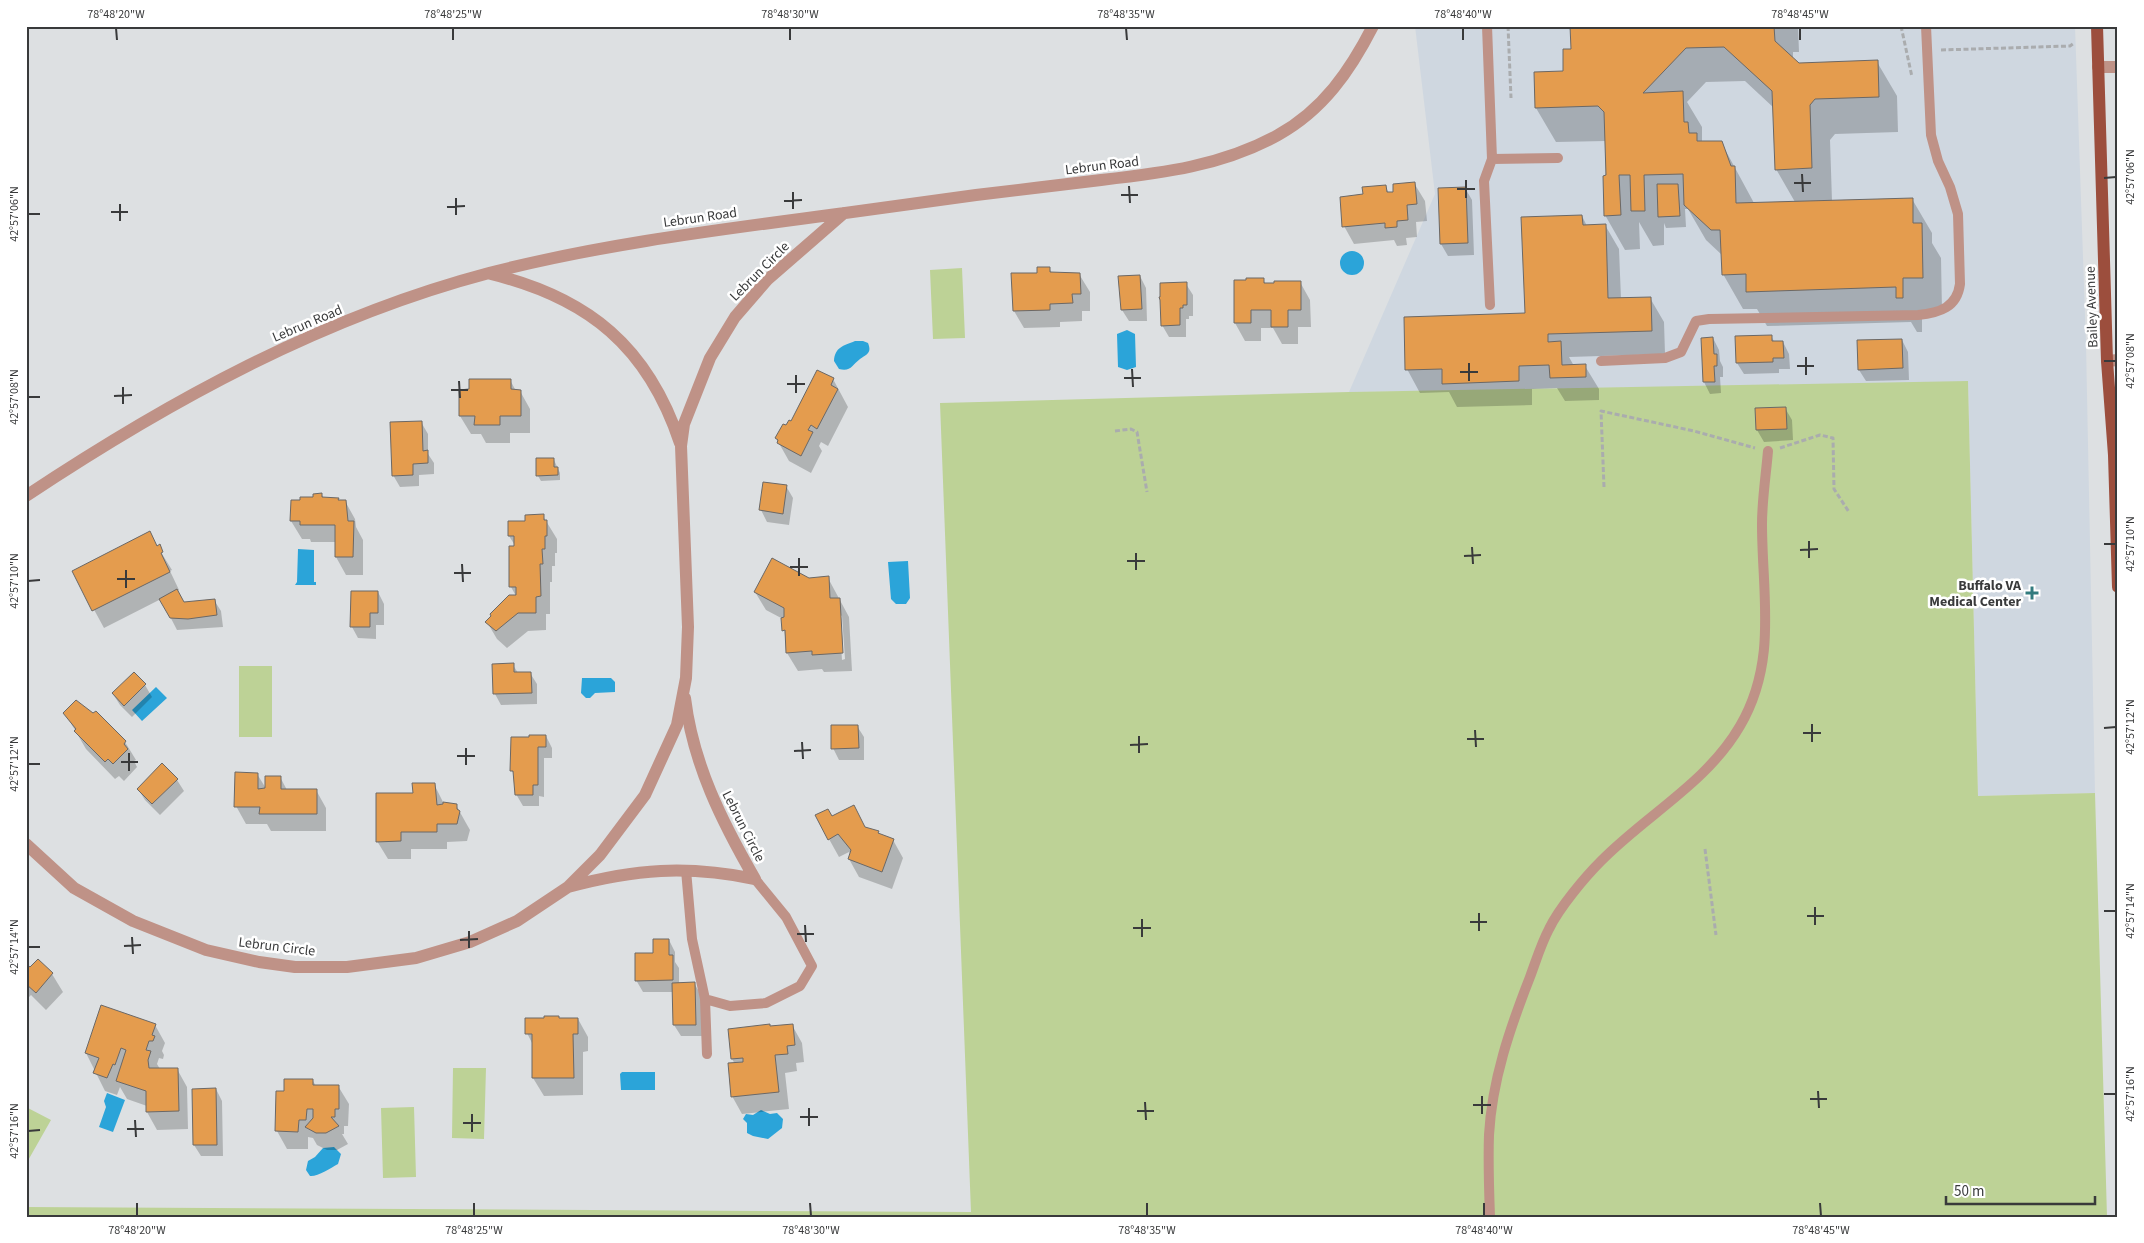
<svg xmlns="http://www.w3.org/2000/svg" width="2144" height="1243" font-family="'Source Sans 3',sans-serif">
	<rect width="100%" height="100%" fill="#dde0e2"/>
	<!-- built -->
	<path fill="#cfd7e0" d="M1415 26H2075L2086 344 2095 793 1978 796 1968 382 1349 392 1435 194Z"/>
	<!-- green -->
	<path fill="#bdd296" d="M962 268 965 338 933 339 930 270Z
		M1968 381 1978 796 2095 793 2107 1217H26V1207L971 1212 940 403 1349 392Z
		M239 666H272V737H239Z
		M453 1068H486L484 1139 452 1138Z
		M26 1107 51 1120 26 1164Z
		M414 1107 416 1177 383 1178 381 1108Z"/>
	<!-- water -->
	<path fill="#2ba4d9" d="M1340 263a12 12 0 1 1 24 0a12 12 0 1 1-24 0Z
		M1127 330 1135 334 1136 367 1127 370 1118 367 1117 334Z
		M855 341H863L868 343C872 353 867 354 860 359 852 365 851 372 839 369L834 361C835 347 843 346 855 341Z
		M298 549 314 550V582H316V585H295L297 582Z
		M908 561 910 598 906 604H896L891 599 888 562Z
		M582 678H611L615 682V692L595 693 590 698H586L581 693Z
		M156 687 167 698 142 721 132 710Z
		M622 1072H655V1090H621L620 1074Z
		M107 1093 125 1100 113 1132 99 1127 106 1107 104 1101Z
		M761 1110 770 1114 777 1113 783 1119 782 1128 768 1139 753 1136 747 1133V1123L743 1119 746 1114 753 1115Z
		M334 1147 341 1154 338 1164C331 1168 317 1177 310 1176L306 1170 308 1161 315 1157 323 1148Z"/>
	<!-- shadow -->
	<path fill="#0003" fill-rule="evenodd" d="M1568 26H1798L1799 52H1793V59L1798 64 1877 62 1897 96 1898 132 1835 134 1830 140 1832 201 1912 199 1932 233V243L1941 258 1942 312 1922 313V332H1917L1911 322 1767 326 1757 309H1743L1723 274 1722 255 1706 240 1688 209H1685L1686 227 1666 228 1664 223V245L1653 246 1639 222 1640 249 1625 250 1605 215 1606 141 1556 142 1536 108 1565 73 1572 50 1571 32ZM1745 81 1774 108 1776 169 1795 202 1754 203 1721 142H1702V127L1687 102 1706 82Z
		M1414 183 1425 201 1427 221 1416 222 1417 237 1406 238 1407 245 1397 246 1394 240 1354 244 1344 226 1364 195 1385 186 1389 193H1395Z
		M1465 188 1472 200 1474 255 1448 256 1441 244 1439 189Z
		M1582 216 1587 226 1605 225 1619 249 1621 299 1650 298 1664 322 1665 354 1569 357 1574 366H1585L1599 389V400L1565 401 1557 388 1532 389V405L1457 407 1449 392 1420 393 1407 369 1526 315Z
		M1049 268 1052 273 1079 274 1090 292V311H1082V321L1060 322V327L1024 328 1014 311Z
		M1140 276 1146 288 1147 321H1129L1122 310Z
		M1263 280 1266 284 1300 282 1310 300 1311 327H1298V344H1282L1273 328H1261V341H1245L1235 323Z
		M1186 284 1193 295V316H1189V319H1186V337H1169L1162 325Z
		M1771 336 1775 343 1783 342 1789 354 1790 369H1779V373L1744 374 1737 363Z
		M1713 338 1719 350 1720 361 1723 367V377H1720L1721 393 1710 394 1704 382 1702 339Z
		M1902 340 1908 352 1909 380 1866 381 1859 370Z
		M818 371 833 379 848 407 828 446 821 442 819 446 822 451 811 473 789 461 776 438 792 423Z
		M510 380 516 391H520L530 409V433H510V443H486L481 434H471L460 416V391H470Z
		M1785 408 1792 420 1793 440 1764 442 1757 430 1756 409Z
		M421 422 428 434V454L434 463V474L419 475V486L400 487 393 475Z
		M538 460H554L560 473V480L541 481 538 476Z
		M786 486 793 498 789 525 767 522 761 510Z
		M322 495 324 499H338L339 501H345L355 519 356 527 363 540V575H346L336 557V542H311L310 539H302L291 521 314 498Z
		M543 516 557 539V553H555V566H552V582H550V614H546V630L528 631 507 648 497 639 487 622 516 596 511 587 510 547H516L509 536 526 522Z
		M149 533 172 570 170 571 179 590 177 591 184 603 214 600 221 611 223 627 177 630 161 599 104 628 73 571Z
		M828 578 849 617 852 671 824 672 822 669 798 671 787 653 783 619 766 610 755 592 809 579ZM839 614 842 616 845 659 842 660Z
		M378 592 384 604V625H376V639L358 638 352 627Z
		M513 665 518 673H530L537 684V704L501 705 495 694Z
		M134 673 145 685 152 697 132 717 120 705 113 694Z
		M65 713 93 715 96 713 125 742 136 760 134 761 137 767 124 781 119 776 115 779 86 749Z
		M857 726 864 737V760H839L833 748Z
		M546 736 552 748V758H544V797L539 796V806H523L516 794 515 776 512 771Z
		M257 774 267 790 280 777 287 790H316L326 808V831H271L267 824H246L236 806Z
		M177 780 184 791 160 815 145 800 138 789Z
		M434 784 444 804 456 805 466 823 470 830 467 841 447 842V849H411V859H388L377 841 414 794Z
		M832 818 878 832 880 836 893 840 903 858 892 889 859 877 849 859 851 854 849 852 839 857 829 839Z
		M669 940 675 952V962L679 968V984L694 983 701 995 702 1036H681L674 1025V992H643L636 980 655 954Z
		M38 961 52 974 63 992 46 1010 31 995 26 1000V965L30 969Z
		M545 1019H578L588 1037V1051L583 1052V1095L544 1096 533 1078V1045L527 1033Z
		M155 1025 165 1043 162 1051 164 1055 163 1059 159 1058 157 1064 160 1069H177L187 1087 188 1129 157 1130 147 1112V1106L127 1099 120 1087 117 1095 105 1091 86 1053Z
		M792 1025 802 1043 804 1062 796 1063 797 1071 785 1073 789 1109 742 1114 732 1096 735 1064 732 1059 729 1030Z
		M313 1081 316 1086H338L349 1104 348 1126H344V1134H342L348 1144 337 1150H327L317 1145 313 1138 308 1137V1149H287L277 1131V1093H285Z
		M216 1089 222 1101 223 1156H201L194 1145Z"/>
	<!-- building -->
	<path fill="#e49c4e" stroke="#6b6866" d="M1570 26H1774L1775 41 1799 63 1878 60 1879 97 1815 99 1810 105 1812 168 1775 170 1772 91 1724 47 1686 48 1643 93 1683 91 1684 122H1688L1689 133H1697V141H1722L1731 166H1735L1736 203 1913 198V223H1922L1923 278H1903V298H1896V287L1746 292V274L1722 275 1720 230H1711L1684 205 1683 174 1644 175 1645 211H1631L1630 175H1619L1621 215 1604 216 1603 176 1606 175 1604 112 1598 106 1535 108 1534 72 1563 71V49H1571Z
		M1415 182 1417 204 1407 205 1408 220 1397 221V227L1385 228V223L1342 227 1340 197 1363 194 1362 187 1386 185 1387 192H1393V184Z
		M1657 184H1678L1680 216 1658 217Z
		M1466 187 1468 243 1440 244 1438 188Z
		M1582 215 1583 225 1606 224 1608 298 1651 297 1652 331 1548 334V342L1561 341 1562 365 1586 364V377L1550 378 1549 365 1519 366V381L1442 384V369L1405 370 1404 317 1525 313 1521 217Z
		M1037 267H1050V272L1080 273 1081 294H1072L1073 303 1050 304V310L1013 311 1011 273H1037Z
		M1140 275 1142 309 1121 310 1118 276Z
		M1246 278H1264V283H1274V281H1301V310H1288V327H1271V310H1251V323H1234V280H1246Z
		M1187 282V305H1183V308H1180V325L1161 326 1160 300 1159 297H1160V283Z
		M1772 335V341H1783L1784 358H1773V362L1736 363 1735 336Z
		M1713 337 1714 354H1717V366H1714L1715 382H1703L1701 338Z
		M1902 339 1903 368 1858 370 1857 340Z
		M817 370 834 378 831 385 838 389 817 429 811 425 808 430 813 432 801 456 777 443 778 440 775 438 783 424 786 425 789 420 791 421Z
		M469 379H511V389L521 390V416H500V425H474L475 416H459V390L469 389Z
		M1786 407 1787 429 1756 430 1755 408Z
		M422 421 423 451 428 450V463L413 464V475L392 476 390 422Z
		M536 458H554V467H558V475L536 476Z
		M763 482 787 485 783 514 759 510Z
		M322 493V497L339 498 338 500H346L348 521H354L353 557H335V525H300V521H290L291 500H300V497H313V494Z
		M544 514V520H547V536H545V549H542L543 564H540L541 596 536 597V613H518L496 631 485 622 491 616 490 614 509 595H516V587H509V546H514V536H508V521H525V515Z
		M150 531 157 546 160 544 163 552 161 553 170 572 92 611 72 571Z
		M772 558 809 578 829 576 830 598H840L843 653 812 655V651L786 653 785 630 782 631 781 618 784 617V608L754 592Z
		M177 589 184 602 215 599 217 615 188 619 170 618 159 599Z
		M351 591H378V613H370V627H350Z
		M514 663V672H531L532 693 493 694 492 664Z
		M134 672 146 684 124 706 112 693Z
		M76 700 93 713 96 711 126 741 124 744 128 749 113 764 108 759 105 762 74 731 76 729 63 713Z
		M831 725H858L859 748 831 749Z
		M529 735H546V747H538V785H533V795H515L513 771H510L511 737H529Z
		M162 763 178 779 152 804 137 789Z
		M235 772 258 773V789L265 788V776H281V789H317V814H259L260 807H234Z
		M412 783H435L437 805 443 804V802L457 804V809L460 811 457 824H437V832H401V841L376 842V793H413Z
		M854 805 865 827 879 831 878 833 894 839 882 872 848 859 851 850 838 834 828 840 815 815 828 809 832 816Z
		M653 939H669V955H673V980L635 981V953H653Z
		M38 959 53 973 36 993 26 984V964L30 967Z
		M695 982 696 1025H673L672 983Z
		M101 1005 156 1024 152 1035 155 1036 153 1041H149L146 1050 151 1051 148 1060 149 1068H178L179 1111 146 1112V1091L116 1081 126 1050 121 1048 115 1065 113 1064 107 1078 93 1073 99 1058 85 1053Z
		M544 1016H559V1018H578V1034H573L574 1078H532V1034H525V1018H544Z
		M770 1024V1026L793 1024 795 1045 787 1046 788 1054 775 1055 779 1092 731 1097 728 1063 743 1062V1058L731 1059 728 1029Z
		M284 1079H313V1085H339V1109H335V1117H331L339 1126 326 1133H316L305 1127 313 1118V1109H307L306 1120H299L298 1132 275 1131 276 1091H284Z
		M216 1088 217 1145H193L192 1089Z"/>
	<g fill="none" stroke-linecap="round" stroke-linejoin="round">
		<!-- path -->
		<path stroke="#aaacae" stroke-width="3" stroke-dasharray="5 2.5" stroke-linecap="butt" d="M1508 26 1511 98
			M1901 26 1912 77
			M1941 50 2070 46 2074 43
			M1115 431 1131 429 1137 432 1147 492
			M1780 448 1820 435 1833 438 1834 489 1849 512
			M1604 487 1601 411 1694 431 1755 448
			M1705 849 1716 935"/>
		<!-- service -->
		<path stroke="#bf9287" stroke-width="10" d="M1487 26 1492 159 1484 181 1490 305
			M1492 159 1558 158
			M1601 361 1665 358 1681 352 1696 321 1709 319 1918 315C1940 313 1957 307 1960 284L1958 214 1950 187 1938 161 1931 135 1926 26
			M686 870 692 939 705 999 730 1006 766 1003 800 986 812 966 786 917 755 879
			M705 999 707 1054
			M1490 1217C1489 1190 1488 1162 1489 1135 1492 1080 1510 1028 1530 977 1536 961 1541 944 1549 929 1559 908 1585 877 1601 861 1646 815 1707 783 1740 726 1778 661 1762 595 1762 524 1762 500 1766 475 1768 451"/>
		<!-- minor -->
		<path stroke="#bf9287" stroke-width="12" d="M2098 67H2118
			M491 274C589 298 648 347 680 443
			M2107 361 2118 360
			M26 496C169 401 322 317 489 273 606 243 726 229 845 213 889 207 932 201 976 195 1018 190 1059 185 1101 180 1162 173 1222 166 1278 135 1323 110 1350 71 1373 26
			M685 698C693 764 722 822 755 879
			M26 844 74 888 133 921 206 950 259 962 295 967H347L416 958 470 942 517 921 568 887 600 855 645 795 677 725 686 678 688 627 681 446 684 424 710 358 735 317 767 280 844 213
			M568 887C635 869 686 865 755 879"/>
		<!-- primary -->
		<path stroke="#9c4e3d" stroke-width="12" d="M2097 26 2107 361 2114 455 2118 587"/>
	</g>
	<!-- ticks -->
	<path fill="none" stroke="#393a3b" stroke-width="2" d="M116 28 117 40M453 28V40M790 28V40M1126 28 1127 40M1463 28V40M1800 28V40M1802 174 1803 192M2104 178 2116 177M1466 180V198M1794 183H1811M1129 186 1130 203M1457 189H1475M793 192V209M1121 195H1138M456 198V215M784 201 802 200M120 204V221M447 207 465 206M111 212H128M28 214H40M1806 357V375M2104 361H2116M1469 363V381M1797 366H1814M1132 369 1133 387M1460 372H1478M796 375V393M1124 378H1141M459 381 460 398M787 384H805M123 387V404M451 390H468M114 396 132 395M28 397H40M1809 541V558M2104 544H2116M1472 547 1473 564M1800 550 1818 549M1136 553V570M1464 556 1481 555M799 558V576M1127 561H1145M462 564 463 582M790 567H808M126 570V588M454 573H471M117 579H135M28 581 40 580M1812 724V742M2104 728 2116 727M1475 730 1476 747M1803 733H1821M1139 736V753M1467 739H1484M802 742 803 759M1130 745 1148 744M466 748V765M794 751 811 750M129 753V771M457 756H475M121 762H138M28 764H40M1815 907V925M2104 911H2116M1479 913V931M1807 916H1824M1142 919V937M1470 922H1487M805 925 806 942M1133 928H1151M469 931V948M797 934H814M132 937 133 954M460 940 478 939M124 946 141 945M28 947H40M1818 1091 1819 1108M2104 1094H2116M1482 1096V1114M1810 1099H1827M1145 1102 1146 1120M1473 1105H1491M809 1108V1126M1137 1111H1154M472 1114V1132M800 1117H818M135 1120 136 1137M463 1123H481M127 1129H144M28 1131 40 1130M137 1203V1216M474 1203V1216M810 1203 811 1216M1147 1203V1216M1484 1203V1216M1820 1203 1821 1216"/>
	<!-- markers -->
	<path fill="#327b7e" stroke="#fff" stroke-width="2" d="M2029.5 585.5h5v5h5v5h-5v5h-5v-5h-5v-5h5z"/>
	<g text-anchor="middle" stroke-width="5" stroke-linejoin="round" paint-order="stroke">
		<!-- street labels -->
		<g font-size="14" fill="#393a3b" stroke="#fff">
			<text transform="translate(1102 165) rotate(-7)" y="5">Lebrun Road</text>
			<text transform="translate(700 217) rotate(-8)" y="5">Lebrun Road</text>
			<text transform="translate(759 271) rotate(-45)" y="5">Lebrun Circle</text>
			<text transform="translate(2091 307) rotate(-92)" y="5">Bailey Avenue</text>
			<text transform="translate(307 323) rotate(-23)" y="5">Lebrun Road</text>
			<text transform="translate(744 826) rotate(63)" y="5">Lebrun Circle</text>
			<text transform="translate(277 946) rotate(7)" y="5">Lebrun Circle</text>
		</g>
		<!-- poi labels -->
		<g font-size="14" font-weight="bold" fill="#393a3b" stroke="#fff" text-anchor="end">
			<text x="2021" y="590">Buffalo VA<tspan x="2021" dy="16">Medical Center</tspan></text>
		</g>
	</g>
	<!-- border -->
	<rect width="2144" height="1243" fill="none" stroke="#ffffff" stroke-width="55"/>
	<!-- scale -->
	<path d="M1946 1196v8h149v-8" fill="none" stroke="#393a3b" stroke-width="2.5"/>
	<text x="1954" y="1196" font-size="15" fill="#393a3b" stroke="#ffffff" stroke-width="4" paint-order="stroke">50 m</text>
	<rect x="28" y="28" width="2088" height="1188" fill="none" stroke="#393a3b" stroke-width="2"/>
	<g font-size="12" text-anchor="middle" fill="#393a3b">
		<text x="116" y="18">78°48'20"W</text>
		<text x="453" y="18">78°48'25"W</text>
		<text x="790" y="18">78°48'30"W</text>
		<text x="1126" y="18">78°48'35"W</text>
		<text x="1463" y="18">78°48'40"W</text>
		<text x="1800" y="18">78°48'45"W</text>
		<text transform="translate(2130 177) rotate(-90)" y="4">42°57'06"N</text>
		<text transform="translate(14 214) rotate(-90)" y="4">42°57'06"N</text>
		<text transform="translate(2130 361) rotate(-90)" y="4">42°57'08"N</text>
		<text transform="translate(14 397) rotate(-90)" y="4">42°57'08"N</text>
		<text transform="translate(2130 544) rotate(-90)" y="4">42°57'10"N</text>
		<text transform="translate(14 581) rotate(-90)" y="4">42°57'10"N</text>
		<text transform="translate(2130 727) rotate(-90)" y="4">42°57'12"N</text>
		<text transform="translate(14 764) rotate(-90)" y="4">42°57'12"N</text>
		<text transform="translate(2130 911) rotate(-90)" y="4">42°57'14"N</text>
		<text transform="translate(14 947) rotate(-90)" y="4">42°57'14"N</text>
		<text transform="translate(2130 1094) rotate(-90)" y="4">42°57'16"N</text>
		<text transform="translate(14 1131) rotate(-90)" y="4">42°57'16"N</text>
		<text x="137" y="1234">78°48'20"W</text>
		<text x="474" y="1234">78°48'25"W</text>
		<text x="811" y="1234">78°48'30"W</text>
		<text x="1147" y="1234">78°48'35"W</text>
		<text x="1484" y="1234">78°48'40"W</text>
		<text x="1821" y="1234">78°48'45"W</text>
	</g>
</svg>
